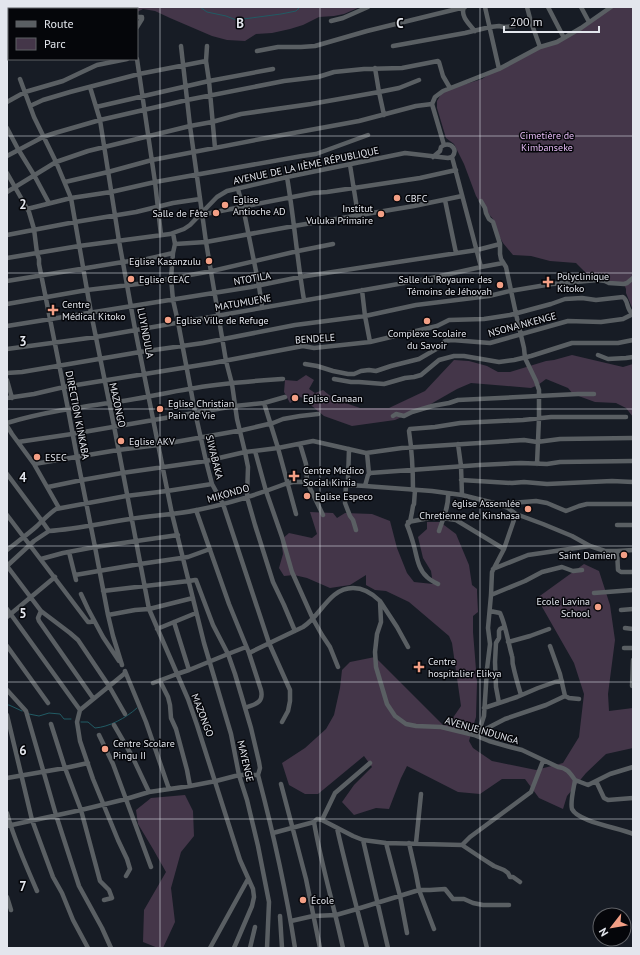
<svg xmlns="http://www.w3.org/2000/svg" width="640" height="955" font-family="'PT Sans',sans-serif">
	<rect width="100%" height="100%" fill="#171c25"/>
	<!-- green -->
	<path fill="#443649" d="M7 7H360L344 14 334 16 319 17 303 25 290 29 272 33 256 34 245 41 227 40 212 36 170 18 155 11 143 9 137 12V9H9V55L7 56Z
		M611 7H633V310L626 293V289L624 284 591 278 576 263 550 261 531 256 513 255 503 243 497 232 493 219 482 206 476 196 464 164 454 144 446 138 437 108V101L443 91 482 79 495 70 540 47 557 42Z
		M572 355 623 367 633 364V417L626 408 616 403 595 402 573 394 568 388 546 379 538 385 531 388 471 383 457 389 429 405 395 420 352 426 324 416 301 397 290 403 284 392 285 380 297 381 306 375 314 380 309 389 315 393 323 390 334 399 360 408H389L425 391 454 360 469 361 487 366 498 372H510L546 361 554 360Z
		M310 512 333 513 337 518 345 513 372 514 390 521 397 548 407 573 414 582 433 584 431 571 423 558 418 537 427 529V522H440L456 534 469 565 472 585 477 589V592L478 612 473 616V632L477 682 476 717 469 741 473 748 492 761 536 770 563 763 579 737 584 694 574 663 537 598 584 564 599 571 610 605 615 640 608 694 609 711 633 708V748L606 754 586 773 567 796 563 809 539 798 525 779H502L480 794 458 792 407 766 401 778 389 809 376 808 354 815 342 802 354 785 372 767 364 756 318 794H305L289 785 282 763 305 748 326 729 334 715 340 688 342 670 350 662 375 657 443 725H448L461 706 452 643 449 636 409 602 386 591 375 590 366 585V575L350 585 330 588 307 578 294 575 284 576 279 568 283 554 281 540 289 533 312 538 317 534Z
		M185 795 193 811 194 836 181 852 171 888 175 922 163 948H158L143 942 144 910 166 872 153 849 138 824 136 810 151 798Z"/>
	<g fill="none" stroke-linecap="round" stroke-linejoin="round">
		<!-- stream -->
		<path stroke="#215b64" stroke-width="1" d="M200 7 207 12 226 16 236 20 281 14 296 11 300 7
			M92 9 102 7
			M7 37 9 36
			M7 705H9L22 711
			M29 714 39 716 49 713 60 714 64 719H71
			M81 722H88L95 728C109 727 126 718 137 708"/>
		<!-- minor -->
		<path stroke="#5a5f63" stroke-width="4.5" d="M464 7C460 16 469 24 475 31
			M485 7 499 69
			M527 7 531 22 540 47
			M548 7 564 38
			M581 7 589 22
			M137 17H142V19L137 27
			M331 21 343 18 368 7
			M181 46 190 126 206 242 226 361 232 384 237 419 245 452 248 467 247 497 255 525 273 582 284 605 295 631
			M207 46 206 61 209 81 215 148
			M393 46 465 33 490 27 499 26 504 27 514 26
			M257 51 278 47H301L315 46 367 31 465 7
			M137 59 155 182 161 235
			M375 68 379 92 384 115
			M20 79 34 117 56 162 71 198 91 313 114 426 149 609 188 699 197 725 240 860 253 889 254 897 252 906 234 948
			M90 87 100 120 119 241 135 329 172 514 204 643 231 734 239 775 247 800 258 846 269 902 267 948
			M7 102 25 92 63 81 82 72 97 65 127 59
			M30 106 43 100 70 92 139 74 206 61
			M96 107 209 81 273 69
			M7 128 18 149 34 175 49 203
			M444 145C452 143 458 150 452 157L481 267 503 263
			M7 156 43 137 55 133 100 120 187 100 284 81 318 77 334 72 364 69 402 68 438 61 439 62 443 76 450 88
			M433 157 440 151 441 147 444 145 432 104 435 97 443 91 499 69 540 47 557 42 581 28 611 7
			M350 165 358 215
			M7 173 29 212 34 229 37 253 39 259V264L68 409 77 457 95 547 108 615 113 636 122 665
			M287 177C294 218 297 259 304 300
			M65 182 108 172 152 160 266 138 359 121 416 106 432 104
			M238 189 244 212 259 286 262 307
			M7 192 56 162 88 151 190 126 212 122 241 114 311 104 379 92 399 88 419 80
			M445 200 456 253
			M481 201 485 208 486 213 489 219 493 222 500 244V254L501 259 506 267 516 314 524 348 525 358 536 381 539 390V418L537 464
			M27 209 71 198 111 192 155 182 302 156 316 154 368 135
			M200 215 313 193 327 192 420 178 456 170
			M173 233 175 244 173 253 171 278 173 300 178 322 195 412 206 461 212 484 223 504 269 643 290 690V701L288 711 282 722
			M7 235 75 222 136 212 173 203 200 199
			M175 244 206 242 294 226 414 206 462 196
			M7 258 79 246 170 234 184 229 190 225 217 197 227 191 287 177 405 153 448 158 452 157
			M7 281 123 262 147 259 173 253
			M362 290 365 316 370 342
			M7 304 87 290 146 283 212 271 298 251 333 244
			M7 326 251 287 300 277 365 267 477 250 500 244
			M7 349 96 337 427 279 481 267
			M598 355 608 359 626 358 633 357
			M7 373 22 372 140 352 203 343 295 325 365 316 416 305 489 296 510 291 552 284 598 280 605 281 609 283 624 284 627 283 633 278
			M334 379 351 382H359L384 384 405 378 414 377 421 375 439 360 454 356H464L499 362 514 360 531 356 572 343H618L633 340
			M7 380 12 398
			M7 398 34 394 64 387 213 363 303 346 314 348 370 342 437 326 449 320 484 319 510 315 525 311 551 304 565 299 582 298 596 300 623 297C629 301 626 310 633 314L623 319 601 322 568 321 490 343 452 340 445 341 438 348 419 359 391 366 376 371 369 370 361 371 354 374H348L333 371 317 366 305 364
			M264 403 278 448 296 514
			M393 416 396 414 404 416 412 412 432 406 449 403 458 400 578 394H594
			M7 423C47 411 88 406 129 400 149 397 169 392 189 389 220 383 252 381 283 379
			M7 426 12 434 34 464 59 508
			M18 442 72 434 235 406 264 403 285 397
			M300 444 306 464 307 482 323 515
			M458 444 461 466 462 495
			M349 449 348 480 346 485 345 503 350 516 353 520 356 530
			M255 451 266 491 282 537 292 572 313 619 322 635 330 647 338 667
			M367 453 369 474
			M34 464 118 450 158 445 243 430 273 423 283 419 300 416 318 414
			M7 474 42 521 49 531
			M461 480 512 483 524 482 547 484 612 481 633 482
			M365 486 368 475 370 473 479 465 521 463 547 464 560 462 633 461
			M48 487 82 480 122 473 206 461 245 452 278 448 313 441 366 453 402 448 524 440 537 442 560 439 633 438
			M413 490C413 470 412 451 409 431L410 429 435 427 460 423 523 420 551 417H626
			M415 490 414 504 413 506 412 512 410 522 407 525C410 532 412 539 414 546 417 557 418 569 427 577 430 580 434 582 438 584
			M508 508 509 504 511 503 536 501 547 503 566 511 579 506 587 504H633
			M196 510 229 604 249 653 261 690C264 703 255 704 245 708
			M7 515 88 622H90L94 621
			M408 522 435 517 456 520 504 549
			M617 525H633
			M49 531C76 529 103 523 130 519 152 515 175 515 197 510 227 504 256 495 285 484L293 482H304L365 486 432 491 462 495 494 503 508 508 516 514 543 524 572 536 590 546 605 551H617L633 550
			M439 531C443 518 449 507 448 494
			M7 550C17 542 27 535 37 526 43 520 49 514 56 509L126 496 167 491 212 484
			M617 551 618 570 621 572H633
			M69 552 76 580
			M41 559 63 553 95 547 178 535
			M7 566 41 611 70 633 78 640 109 686 125 714
			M7 566 34 541 49 531
			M493 569 528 555 590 546
			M75 575 140 564 188 557 210 549
			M103 591 145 586 189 581 195 580H196L213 625 228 654 235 674 251 728 259 762 260 768 258 775
			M594 593 633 590
			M81 594 88 609 103 637 119 661
			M491 595 525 581 542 572 562 567 573 571 582 570
			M380 601 397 627 408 647
			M7 609 80 710
			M621 610 633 609
			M41 611 38 618 39 621 93 698
			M490 611 500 613C506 626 508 642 512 656 513 658 512 662 513 665 515 675 518 685 521 695
			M108 615 135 610 149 609 193 598
			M7 617 55 577
			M174 622 189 670
			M625 628 633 629
			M157 629 196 613
			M508 642 530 636 549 629
			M7 646 48 703
			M550 646 560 674 565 696
			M624 648H633
			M249 653 303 627C321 616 329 588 353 588 364 588 372 593 380 601L381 622 377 634 375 652 376 667 387 704 395 716 406 724 416 726 441 727 474 735 489 741 510 747 522 750 558 767C567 768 570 773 575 780 574 787 570 802 572 809 578 822 620 828 633 834
			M125 671 146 722 169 789
			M125 672 124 674 80 710 77 722 80 741 93 779 118 840 127 859 130 869 126 876
			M160 681 168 697 170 705 171 718 176 729 187 770 190 786
			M153 683 177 674 189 670 228 654 246 647
			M632 686 633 660
			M7 690 26 711 56 815 79 886 102 928 111 948
			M499 703 496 687 495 662 496 643 499 638V631L500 629 504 627
			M484 708 517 697 538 688 555 682 562 681
			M7 715 32 820 53 877 62 893 73 920 88 948
			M51 724 65 768 81 810 100 881 109 890 112 898 104 900
			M114 725 132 756 149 792
			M476 734 505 719 546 705 565 696 569 698 579 699
			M99 735 113 764 151 867
			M474 735 481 725 484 716 487 669 490 644 488 628 491 595 492 572 504 549 516 514
			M258 775C273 832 286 890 295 948
			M7 778 65 768 88 763
			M575 780 588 785 610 774 633 767
			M596 781 604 798 608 800 633 798
			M281 784 306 879 320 948
			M7 813C14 840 26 865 37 891
			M322 820 335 793 370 763
			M314 822C321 864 334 906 343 948
			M7 826 81 810 126 799 149 792 190 786 216 781 239 775H258
			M337 828C346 868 357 908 367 948
			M273 833 314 822 317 819 322 820 353 836 363 840 386 843 462 845 483 859 494 866 504 870 508 873 510 877H513L520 882
			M363 840 388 948
			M386 843 400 896 407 933
			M409 843 416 874 419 890 434 929
			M416 843 421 794
			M462 845 470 837 531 792 543 761
			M7 897 11 910
			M280 916 282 948
			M291 921 313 916 336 915 357 909 419 890H430L445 889 453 899H464L473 903 483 905H509
			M210 948 248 879
			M250 948 255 927"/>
	</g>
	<!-- grid -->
	<path fill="none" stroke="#e3e6ed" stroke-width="1" stroke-opacity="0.55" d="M160 7V948M320 7V948M480 7V948M7 136H633M7 273H633M7 409H633M7 546H633M7 682H633M7 819H633"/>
	<!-- markers -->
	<g fill="#f39f85" stroke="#05060a" stroke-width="1.5">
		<circle cx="397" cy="198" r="4"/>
		<circle cx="225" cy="205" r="4"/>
		<circle cx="216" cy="213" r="4"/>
		<circle cx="381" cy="214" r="4"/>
		<circle cx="209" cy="261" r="4"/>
		<circle cx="131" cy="279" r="4"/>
		<path d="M546 276h4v4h4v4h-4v4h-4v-4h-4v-4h4z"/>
		<circle cx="500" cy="285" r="4"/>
		<path d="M51 304h4v4h4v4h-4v4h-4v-4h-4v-4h4z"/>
		<circle cx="168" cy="320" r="4"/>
		<circle cx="427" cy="321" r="4"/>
		<circle cx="295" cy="398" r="4"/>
		<circle cx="160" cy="409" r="4"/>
		<circle cx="121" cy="441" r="4"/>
		<circle cx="37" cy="457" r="4"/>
		<path d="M292 470h4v4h4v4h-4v4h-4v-4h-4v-4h4z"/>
		<circle cx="307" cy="496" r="4"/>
		<circle cx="528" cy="509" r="4"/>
		<circle cx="624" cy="555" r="4"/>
		<circle cx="598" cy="607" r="4"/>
		<path d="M417 661h4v4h4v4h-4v4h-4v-4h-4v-4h4z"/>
		<circle cx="105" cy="749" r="4"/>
		<circle cx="303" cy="900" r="4"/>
	</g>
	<g text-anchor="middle" stroke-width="3" stroke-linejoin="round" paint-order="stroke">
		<!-- park labels -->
		<g font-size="10" fill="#e7bcf6" stroke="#05060a">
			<text x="547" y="139">Cimetière de<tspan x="547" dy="12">Kimbanseke</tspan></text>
		</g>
		<!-- street labels -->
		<g font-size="10" fill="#e3e6ed" stroke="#05060a">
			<text transform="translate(306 165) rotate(-12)" y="4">AVENUE DE LA IIÈME RÉPUBLIQUE</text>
			<text transform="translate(252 278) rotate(-10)" y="4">NTOTILA</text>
			<text transform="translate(243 302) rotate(-10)" y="4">MATUMUENE</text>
			<text transform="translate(522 324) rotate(-15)" y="4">NSONA NKENGE</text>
			<text transform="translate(146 333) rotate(79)" y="4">LUYINDULA</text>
			<text transform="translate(315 338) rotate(-4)" y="4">BENDELE</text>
			<text transform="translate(118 405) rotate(78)" y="4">MAZONGO</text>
			<text transform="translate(78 415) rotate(79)" y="4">DIRECTION KINKABA</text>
			<text transform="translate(215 457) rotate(76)" y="4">SIWABAKA</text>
			<text transform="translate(228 493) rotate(-16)" y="4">MIKONDO</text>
			<text transform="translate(203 715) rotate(69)" y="4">MAZONGO</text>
			<text transform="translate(482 730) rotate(16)" y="4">AVENUE NDUNGA</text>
			<text transform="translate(246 761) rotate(77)" y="4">MAYENGE</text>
		</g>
		<!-- poi labels -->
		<g font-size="10" fill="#e3e6ed" stroke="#05060a" text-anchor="start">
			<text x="405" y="202">CBFC</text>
			<text x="233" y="203">Eglise<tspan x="233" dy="12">Antioche AD</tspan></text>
			<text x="373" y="212" text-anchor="end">Institut<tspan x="373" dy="12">Vuluka Primaire</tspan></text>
			<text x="208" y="217" text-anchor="end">Salle de Fête</text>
			<text x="201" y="265" text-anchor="end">Eglise Kasanzulu</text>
			<text x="557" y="280">Polyclinique<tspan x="557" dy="12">Kitoko</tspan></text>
			<text x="139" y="283">Eglise CEAC</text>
			<text x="492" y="283" text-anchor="end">Salle du Royaume des<tspan x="492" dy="12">Témoins de Jéhovah</tspan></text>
			<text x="62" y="308">Centre<tspan x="62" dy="12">Médical Kitoko</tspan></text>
			<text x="176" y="324">Eglise Ville de Refuge</text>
			<text x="427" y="337" text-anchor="middle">Complexe Scolaire<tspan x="427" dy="12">du Savoir</tspan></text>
			<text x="303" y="402">Eglise Canaan</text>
			<text x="168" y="407">Eglise Christian<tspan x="168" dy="12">Pain de Vie</tspan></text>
			<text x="129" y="445">Eglise AKV</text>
			<text x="45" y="461">ESEC</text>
			<text x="303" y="474">Centre Medico<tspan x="303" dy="12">Social Kimia</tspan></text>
			<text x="315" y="500">Eglise Especo</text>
			<text x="520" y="507" text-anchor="end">église Assemlée<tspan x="520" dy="12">Chretienne de Kinshasa</tspan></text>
			<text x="616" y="559" text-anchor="end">Saint Damien</text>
			<text x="590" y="605" text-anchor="end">Ecole Lavina<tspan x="590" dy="12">School</tspan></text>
			<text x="428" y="665">Centre<tspan x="428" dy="12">hospitalier Elikya</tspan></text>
			<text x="113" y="747">Centre Scolare<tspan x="113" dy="12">Pingu II</tspan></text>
			<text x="311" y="904">École</text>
		</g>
	</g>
	<g font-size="13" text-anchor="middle" font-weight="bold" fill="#e3e6ed" stroke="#05060a" stroke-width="3" stroke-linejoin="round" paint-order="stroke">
		<text x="240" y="28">B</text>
		<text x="400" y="28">C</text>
		<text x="23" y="209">2</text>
		<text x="23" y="346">3</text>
		<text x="23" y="482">4</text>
		<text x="23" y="618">5</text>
		<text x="23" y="755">6</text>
		<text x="23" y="891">7</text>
	</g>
	<!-- border -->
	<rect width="640" height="955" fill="none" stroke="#e3e6ed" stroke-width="16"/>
	<!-- legend -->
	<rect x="8" y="8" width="130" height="52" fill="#05060a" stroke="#5e6065"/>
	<rect x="16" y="21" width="20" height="6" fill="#5a5f63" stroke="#5e6065"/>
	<text x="44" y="28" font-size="12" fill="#e3e6ed">Route</text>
	<rect x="16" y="38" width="20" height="12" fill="#443649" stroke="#5e6065"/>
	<text x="44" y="48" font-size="12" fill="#e3e6ed">Parc</text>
	<!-- north arrow -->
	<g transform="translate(612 927) rotate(239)"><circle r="19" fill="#05060a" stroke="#5e6065"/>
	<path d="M0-3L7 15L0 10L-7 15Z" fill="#f39f85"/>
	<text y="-6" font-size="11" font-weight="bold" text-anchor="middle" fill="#e3e6ed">N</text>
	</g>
	<!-- scale -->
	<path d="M504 26v6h95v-6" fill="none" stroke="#e3e6ed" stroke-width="2"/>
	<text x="510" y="26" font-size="12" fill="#e3e6ed" stroke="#05060a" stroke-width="3" paint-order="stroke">200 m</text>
</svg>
